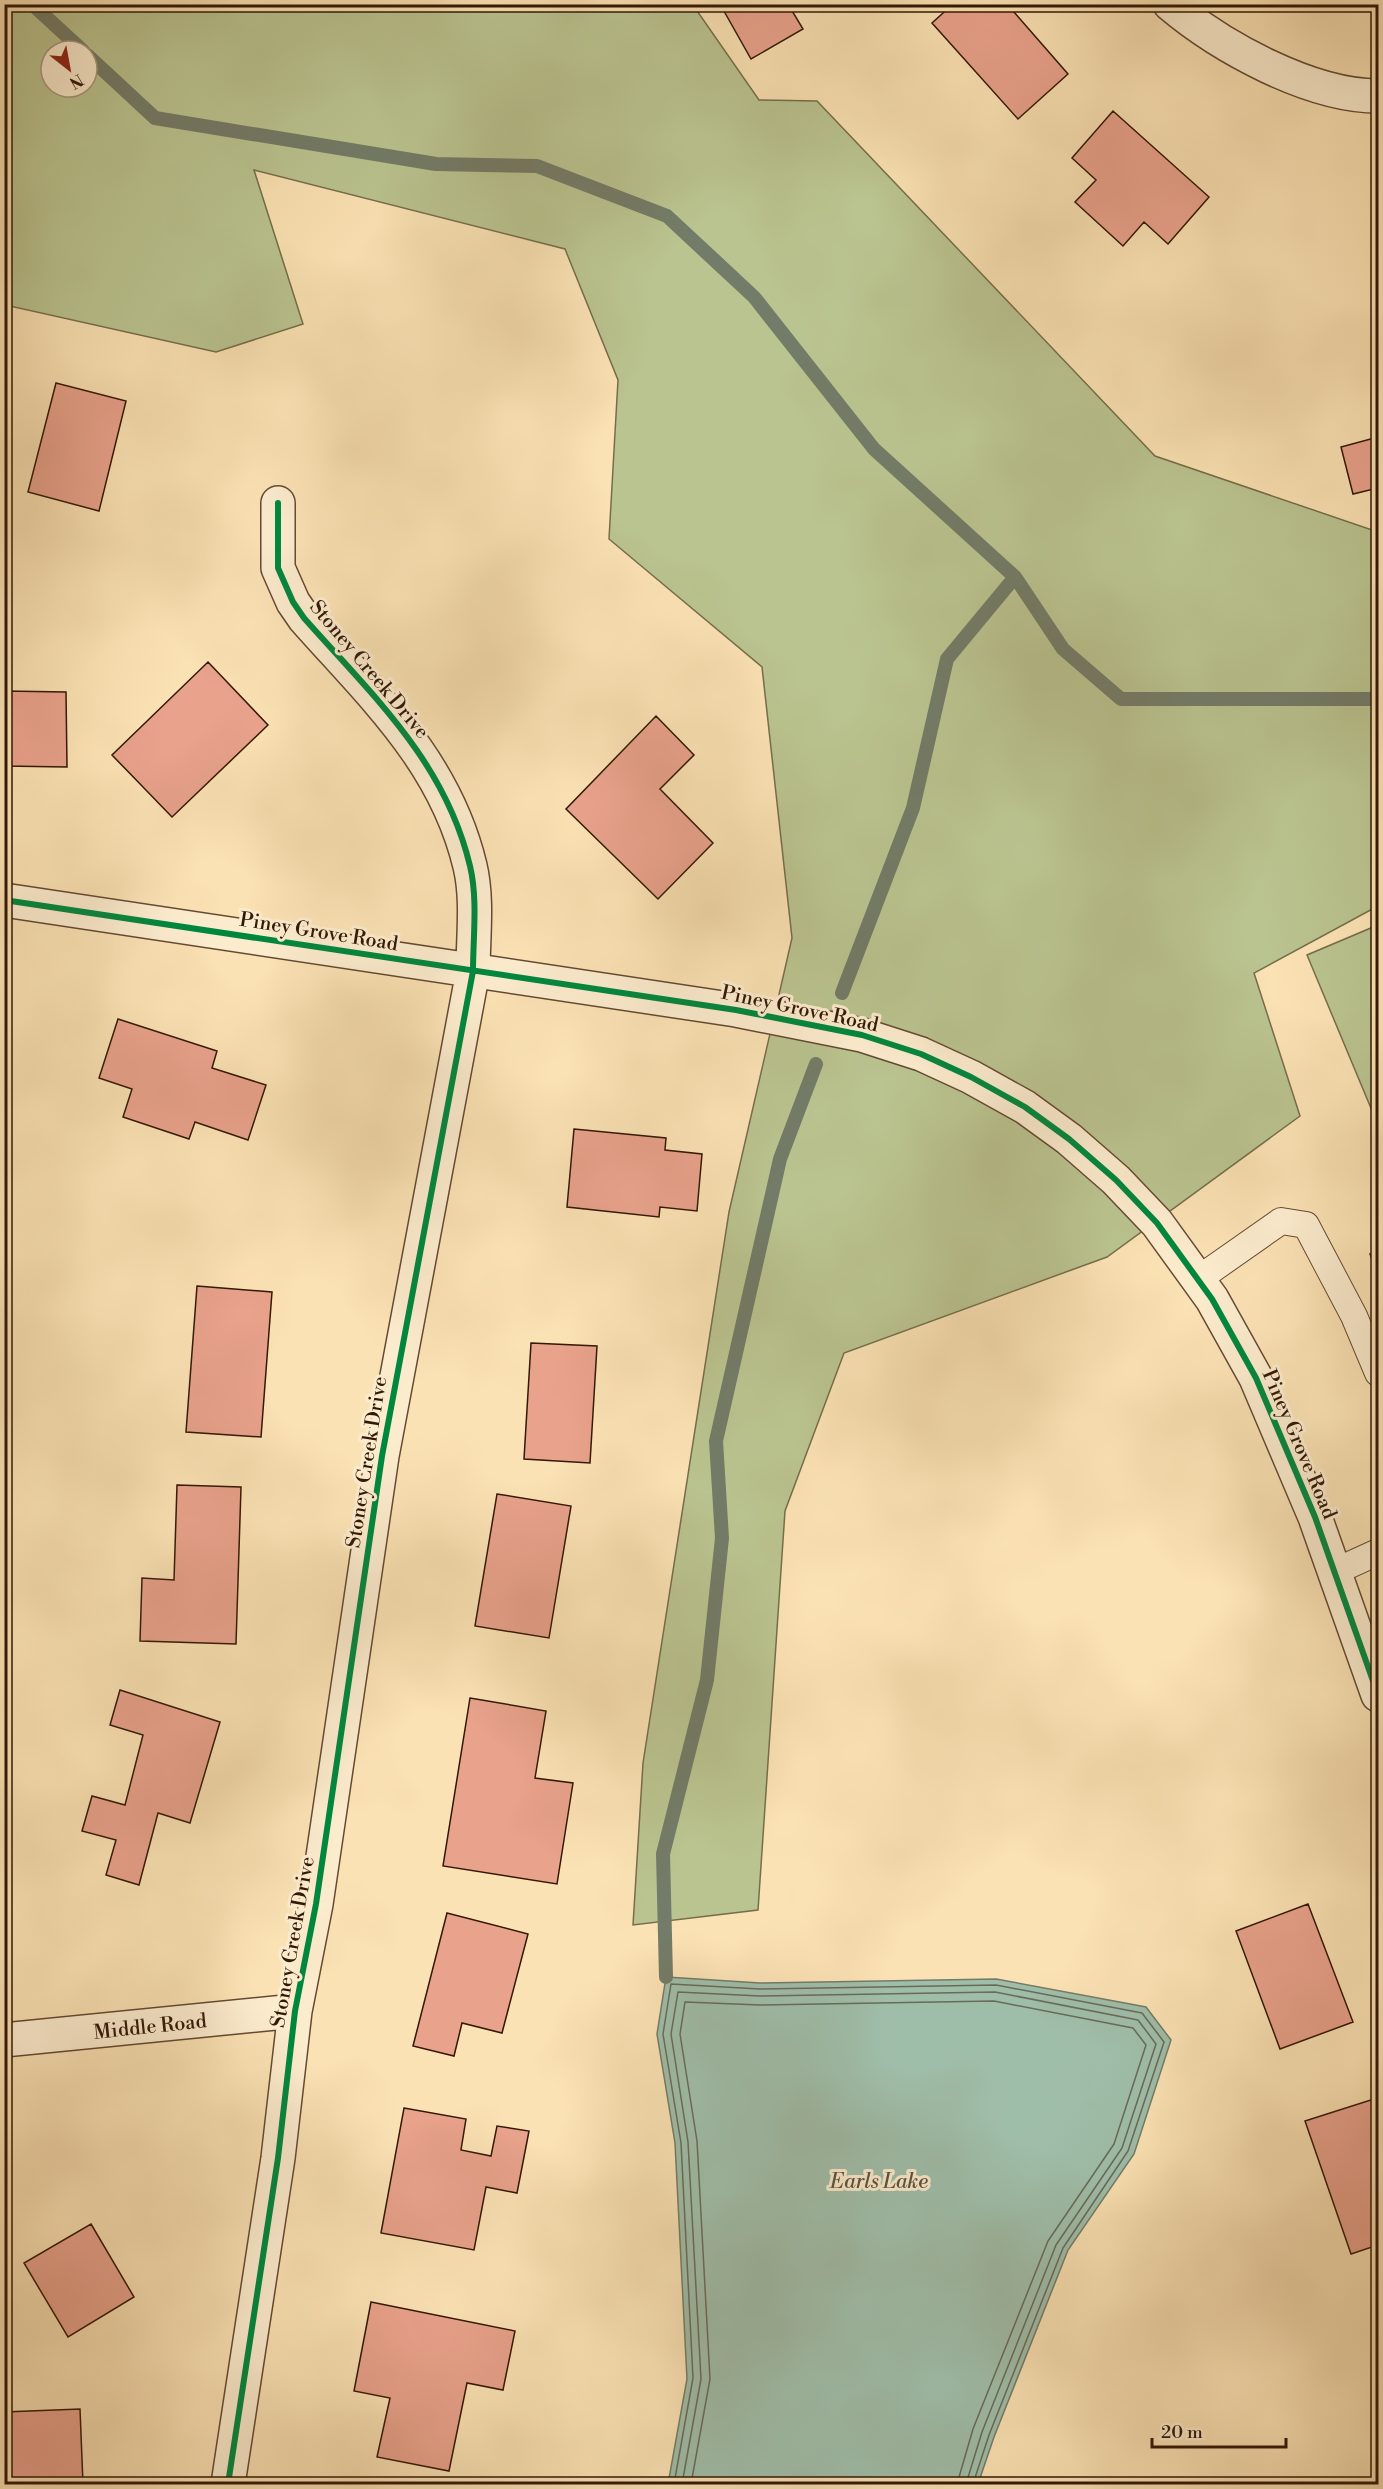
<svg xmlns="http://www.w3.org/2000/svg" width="1383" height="2489" font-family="'Libre Bodoni',serif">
	<rect width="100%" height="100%" fill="#fbe2b4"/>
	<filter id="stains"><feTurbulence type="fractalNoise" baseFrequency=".00333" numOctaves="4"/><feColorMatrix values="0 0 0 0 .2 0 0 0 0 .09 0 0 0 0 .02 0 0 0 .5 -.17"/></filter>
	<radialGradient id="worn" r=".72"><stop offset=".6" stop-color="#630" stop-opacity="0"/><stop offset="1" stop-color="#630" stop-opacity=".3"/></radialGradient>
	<!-- green -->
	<path fill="#bac490" stroke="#766e4b" stroke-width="1.5" fill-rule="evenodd" d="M5 5H693L759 100 817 101 1155 456 1378 532V906L1254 973 1300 1116 1107 1257 844 1353 785 1511 758 1910 633 1925 643 1763 729 1212 792 938 762 667 609 539 618 380 565 249 254 170 303 324 216 352 5 305ZM51 51H87V87H51Z
		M1378 925V1125L1307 955Z"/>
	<!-- water -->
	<path fill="#9fbeaa" stroke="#737c68" stroke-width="1.5" d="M666 1977 760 1983 996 1979 1146 2007 1171 2040 1134 2154 1068 2250 994 2437 978 2484H668L687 2379 675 2143 657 2034Z"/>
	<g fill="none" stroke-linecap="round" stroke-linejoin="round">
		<!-- shore -->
		<path stroke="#686b58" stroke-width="1.5" d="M674 2484 693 2378 681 2143 663 2034 671 1984 760 1989 996 1985 1142 2013 1164 2042 1128 2151 1063 2248 989 2435 973 2484
			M682 2484 701 2379 688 2142 671 2034 678 1992 760 1996 995 1992 1138 2020 1156 2044 1122 2148 1056 2245 982 2432 966 2484
			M691 2484 710 2379 697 2141 680 2034 685 2002 760 2005 994 2001 1133 2028 1146 2045 1114 2144 1048 2241 973 2429 957 2484"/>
		<!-- stream -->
		<path stroke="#737c68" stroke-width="14" d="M32 4 83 51
			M87 55 155 118 436 164 537 166 667 216 754 297 874 449 1015 577 1063 649 1121 699H1378
			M842 993 913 808 947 659 1015 577
			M666 1977 663 1854 707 1680 722 1538 716 1441 780 1159 816 1064"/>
	</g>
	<!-- building -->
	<path fill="#e9a28c" stroke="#321806" stroke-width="1.5" d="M720 4H788L803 29 751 59Z
		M953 4H1007L1068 74 1018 119 932 23Z
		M1113 111 1209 197 1168 244 1144 222 1123 246 1075 202 1096 180 1072 158Z
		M56 383 126 401 99 511 28 492Z
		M1378 437V488L1353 494 1341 447Z
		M208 662 268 725 172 817 112 755Z
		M4 691 66 692 67 767 4 766Z
		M656 716 694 755 660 789 713 843 658 899 566 809Z
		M118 1019 217 1051 212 1068 266 1085 248 1140 195 1122 189 1139 123 1117 132 1089 99 1078Z
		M574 1129 666 1138 665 1150 702 1154 697 1211 660 1207 659 1217 567 1207Z
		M1378 1251V1275L1370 1254Z
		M197 1286 272 1292 261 1437 186 1432Z
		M531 1343 597 1346 590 1463 524 1459Z
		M177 1485 241 1487 236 1644 140 1641 142 1578 174 1580Z
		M497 1494 571 1506 549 1638 475 1626Z
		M120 1690 220 1722 190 1823 158 1813 139 1885 106 1875 116 1840 82 1831 92 1796 125 1805 143 1735 110 1725Z
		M470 1698 546 1711 535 1778 573 1783 557 1884 443 1866Z
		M1308 1904 1353 2022 1280 2049 1236 1931Z
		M447 1913 528 1934 502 2033 462 2023 454 2056 413 2046Z
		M1377 2098 1378 2245 1351 2254 1305 2121Z
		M404 2108 466 2119 461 2150 491 2156 497 2126 529 2131 517 2193 486 2187 474 2250 381 2233Z
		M91 2224 134 2297 68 2337 24 2263Z
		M371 2302 515 2331 503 2390 467 2383 449 2471 377 2457 390 2398 354 2391Z
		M80 2409 83 2484H4V2412Z"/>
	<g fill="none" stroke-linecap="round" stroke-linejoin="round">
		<defs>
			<path id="service" d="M1197 1280 1281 1221 1306 1225 1354 1316 1378 1373
				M1334 1572 1378 1552"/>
			<path id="minor" d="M1170 4C1221 47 1310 96 1378 96
				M4 900 736 1010 862 1035 921 1054 971 1077 1025 1107 1069 1139 1116 1180 1157 1223 1212 1299 1256 1378 1315 1517 1378 1695
				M4 2040 295 2011
				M228 2484 278 2158 295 2011 316 1904 382 1456 473 971C473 938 478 899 470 866 445 761 372 695 304 618L293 602 278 568V503"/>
		</defs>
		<!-- service casing -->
		<use href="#service" stroke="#644a32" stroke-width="28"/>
		<!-- minor casing -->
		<use href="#minor" stroke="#644a32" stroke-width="36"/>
		<!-- service -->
		<use href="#service" stroke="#fcecce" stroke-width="26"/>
		<!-- minor -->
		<use href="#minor" stroke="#fcecce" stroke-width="33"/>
		<defs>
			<path id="cycleway" d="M4 900 736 1010 862 1035 921 1054 971 1077 1025 1107 1069 1139 1116 1180 1157 1223 1212 1299 1256 1378 1315 1517 1378 1695
				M228 2484 278 2158 295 2011 316 1904 382 1456 473 971C473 938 478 899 470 866 445 761 372 695 304 618L293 602 278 568V503"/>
		</defs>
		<!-- cycleway casing -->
		<use href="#cycleway" stroke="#fcecce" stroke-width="10"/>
		<!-- cycleway -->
		<use href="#cycleway" stroke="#00873e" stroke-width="6"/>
	</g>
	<g text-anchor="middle" stroke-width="6" stroke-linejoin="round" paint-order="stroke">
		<!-- street labels -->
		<g font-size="20" fill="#321806" stroke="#fcecce">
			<text transform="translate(370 669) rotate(50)" y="7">Stoney Creek Drive</text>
			<text transform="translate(319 931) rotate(9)" y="7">Piney Grove Road</text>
			<text transform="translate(800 1008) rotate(12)" y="7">Piney Grove Road</text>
			<text transform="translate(1300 1444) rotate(67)" y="7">Piney Grove Road</text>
			<text transform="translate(366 1462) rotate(-81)" y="7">Stoney Creek Drive</text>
			<text transform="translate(292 1942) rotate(-80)" y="7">Stoney Creek Drive</text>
			<text transform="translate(150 2026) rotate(-6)" y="7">Middle Road</text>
		</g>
		<!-- water labels -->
		<g font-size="21" font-style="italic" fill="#58523f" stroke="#fcecce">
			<text x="879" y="2188">Earls Lake</text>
		</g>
	</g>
	<!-- margin -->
	<rect width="1383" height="2489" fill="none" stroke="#fbe2b4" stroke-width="24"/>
	<rect x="6" y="6" width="1371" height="2477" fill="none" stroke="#321806" stroke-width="3"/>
	<rect x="12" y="12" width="1359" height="2465" fill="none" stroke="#321806" stroke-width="1.5"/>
	<!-- north arrow -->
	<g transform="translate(69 69) rotate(149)"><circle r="28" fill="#fcecce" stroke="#ab977e" stroke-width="1.5"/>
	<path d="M0-4.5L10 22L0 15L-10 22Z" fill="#8f2418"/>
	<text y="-9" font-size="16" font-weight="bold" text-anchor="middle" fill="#321806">N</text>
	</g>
	<!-- scale -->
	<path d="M1152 2438v9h134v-9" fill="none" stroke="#321806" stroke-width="3"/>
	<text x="1161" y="2438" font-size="18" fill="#321806" stroke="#fcecce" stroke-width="4.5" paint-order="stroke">20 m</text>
	<rect width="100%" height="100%" filter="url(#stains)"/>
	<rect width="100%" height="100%" fill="url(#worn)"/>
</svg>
